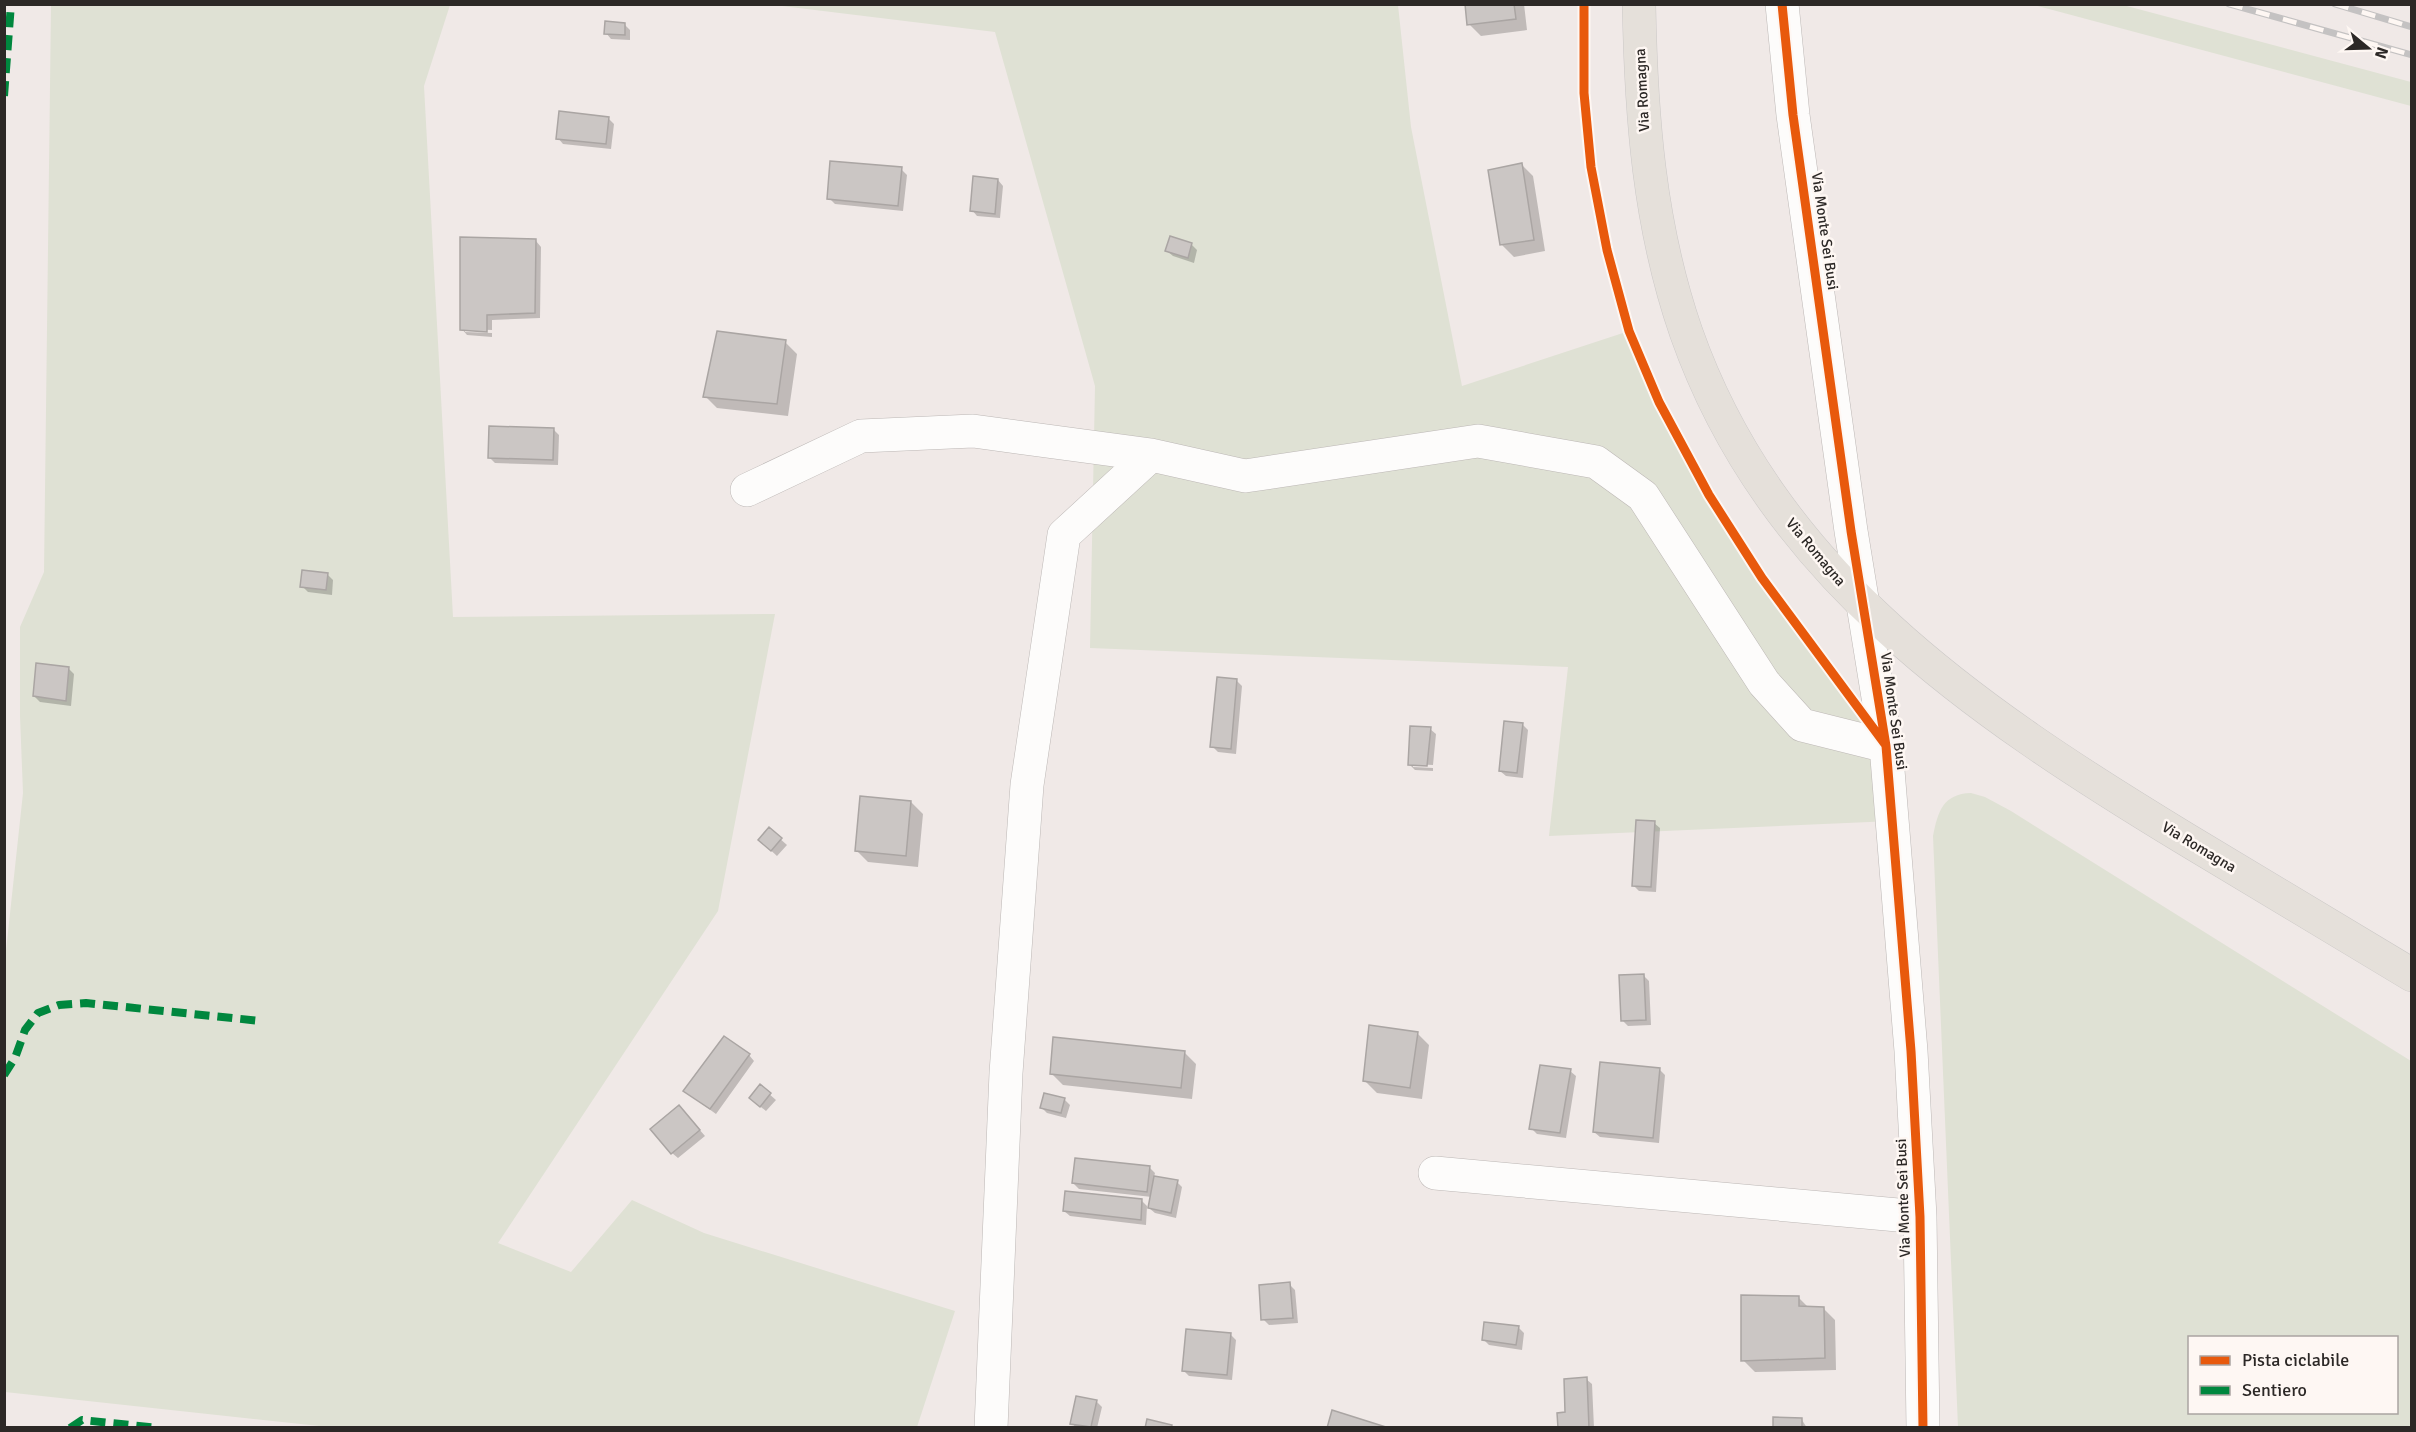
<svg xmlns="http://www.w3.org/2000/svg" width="2416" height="1432" font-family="Signika,sans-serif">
	<rect width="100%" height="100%" fill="#f0e9e7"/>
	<!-- green -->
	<path fill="#dfe1d4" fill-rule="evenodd" d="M51 5H450L424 86 453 617 775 614 718 911 498 1243 571 1272 632 1200 704 1233 955 1311 917 1427 338 1428 5 1392 4 969 23 793 20 716V627L44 572Z
		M774 5H1398L1411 127 1462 386 1629 331 1659 402 1709 495 1762 578 1886 746 1892 821 1549 836 1568 667 1090 648 1095 386 995 32Z
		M2034 5H2123L2411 82V106Z
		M1971 793 1985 797 2011 811 2411 1061 2412 1423 2409 1427H1958L1933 836C1938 811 1943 794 1971 793ZM2190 1338H2396V1412H2190Z"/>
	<!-- shadow -->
	<path fill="#0003" d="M1466 4H1524L1527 30 1481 36 1469 24Z
		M624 24 630 30V40L611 39 606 33Z
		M608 118 614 124 611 149 563 144 558 138Z
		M1521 164 1533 176 1545 251 1514 257 1502 245Z
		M901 169 907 175 903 211 835 204 829 198Z
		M998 180 1003 186 1000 218 977 216 972 210Z
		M536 241 541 247 540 318 492 320V330L465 329V332L492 333V337L467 335 462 329Z
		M1191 244 1197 250 1194 263 1173 256 1167 251Z
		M785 342 797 354 788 416 717 408 705 396Z
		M554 430 559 435 558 465 495 463 489 457Z
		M327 574 333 580 332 595 308 592 302 586Z
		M68 668 74 674 71 706 40 702 34 696Z
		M1236 680 1242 686 1236 754 1218 752 1212 746Z
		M1522 724 1528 730 1523 778 1506 776 1500 771Z
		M1430 729 1436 734 1433 765 1413 764V767L1433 768V771L1415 770 1409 764Z
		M911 802 923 814 918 867 868 862 856 850Z
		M1654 823 1660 828 1656 892 1639 891 1634 886Z
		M769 829 787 845 777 856 765 845Z
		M1643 975 1649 981 1651 1025 1628 1026 1622 1020Z
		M1417 1033 1429 1045 1422 1099 1377 1093 1365 1081Z
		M1184 1052 1196 1064 1192 1099 1063 1085 1051 1073Z
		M749 1055 754 1061 716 1114 691 1096Z
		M1659 1069 1665 1075 1659 1143 1600 1137 1594 1132Z
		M1570 1071 1576 1076 1566 1138 1537 1134 1531 1128Z
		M760 1086 776 1100 766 1111 756 1103Z
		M1064 1099 1070 1105 1066 1118 1047 1113 1042 1108Z
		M685 1113 705 1136 678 1158 672 1153Z
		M1149 1167 1155 1173 1154 1177 1177 1182 1182 1187 1176 1218 1155 1213 1149 1208 1152 1197 1079 1189 1073 1183Z
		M1142 1201 1147 1206 1146 1225 1070 1216 1064 1211Z
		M1289 1284 1295 1290 1298 1323 1269 1325 1263 1319Z
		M1798 1297 1809 1308H1823L1835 1320 1836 1370 1755 1372 1743 1360Z
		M1518 1327 1524 1333 1522 1350 1489 1345 1483 1339Z
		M1230 1334 1236 1340 1232 1380 1189 1376 1183 1370Z
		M1586 1379 1592 1384 1594 1428H1559Z
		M1096 1401 1102 1407 1097 1428H1076L1072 1423Z
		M1802 1420 1807 1428H1774Z"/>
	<!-- building -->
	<path fill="#cbc6c4" stroke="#aaa5a3" stroke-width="1.5" d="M1465 4H1514L1516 19 1467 25Z
		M605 21 625 23V35L604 34Z
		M559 111 609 117 606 144 556 139Z
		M830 161 902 167 898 206 827 199Z
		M1522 163 1534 240 1500 245 1488 170Z
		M973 176 998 179 995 214 970 211Z
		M1170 236 1192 243 1188 258 1165 251Z
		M460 237 536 239 535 313 487 315V332L460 330Z
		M717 331 786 340 777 404 703 397Z
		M489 426 554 428 553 460 488 458Z
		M302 570 328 573 326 590 300 587Z
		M36 663 69 667 66 701 33 696Z
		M1217 677 1237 679 1231 749 1210 747Z
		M1504 721 1523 723 1517 773 1499 771Z
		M1410 726 1431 727 1427 766 1408 765Z
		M860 796 911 801 906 856 855 851Z
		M1636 820 1655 821 1651 887 1632 886Z
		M769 827 782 838 771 851 758 840Z
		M1644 974 1646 1020 1621 1021 1619 975Z
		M1369 1025 1418 1032 1410 1088 1363 1081Z
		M724 1036 750 1054 710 1109 683 1091Z
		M1053 1037 1185 1051 1181 1088 1050 1074Z
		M1600 1062 1660 1068 1653 1138 1593 1132Z
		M1540 1065 1571 1069 1560 1133 1529 1129Z
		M760 1084 771 1093 760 1107 749 1098Z
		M1044 1093 1065 1098 1061 1113 1040 1108Z
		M679 1105 700 1130 671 1154 650 1129Z
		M1075 1158 1150 1166 1147 1192 1072 1183Z
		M1154 1176 1178 1180 1171 1213 1148 1208Z
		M1065 1191 1142 1199 1141 1220 1063 1211Z
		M1290 1282 1293 1318 1261 1320 1259 1285Z
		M1741 1295 1799 1296V1306L1824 1307 1825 1358 1741 1361Z
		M1484 1322 1519 1326 1516 1345 1482 1340Z
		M1186 1329 1231 1333 1227 1375 1182 1371Z
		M1587 1377 1589 1428H1558L1557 1413 1565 1412 1564 1379Z
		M1076 1396 1097 1400 1091 1427 1070 1424Z
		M1332 1410 1389 1428H1327Z
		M1773 1417 1802 1418V1428H1773Z
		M1147 1419 1172 1425 1171 1428H1145Z"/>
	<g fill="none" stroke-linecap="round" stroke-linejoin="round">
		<defs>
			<path id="minor" d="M1782 4 1793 115 1851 531 1886 746 1911 1051 1920 1217 1923 1428
				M747 490 861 436 973 431 1151 455 1245 476 1478 441 1596 462 1643 496 1764 683 1802 725 1886 746
				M1435 1173 1920 1217
				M991 1428 1006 1073 1027 785 1064 535 1151 455"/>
			<path id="major" d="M1639 4C1641 116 1649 225 1686 332 1771 574 1975 711 2184 838 2260 883 2336 929 2412 975"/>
		</defs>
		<!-- minor casing -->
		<use href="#minor" stroke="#bcb7b5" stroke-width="34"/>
		<!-- major casing -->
		<use href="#major" stroke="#cbc8c7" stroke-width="34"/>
		<!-- minor -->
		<use href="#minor" stroke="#fdfcfb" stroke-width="33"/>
		<!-- major -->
		<use href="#major" stroke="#e5e0da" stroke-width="33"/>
		<defs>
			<path id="rail" d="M2229 4 2412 55
				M2335 4 2412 27"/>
		</defs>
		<!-- rail casing -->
		<use href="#rail" stroke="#c4c2c2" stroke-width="7"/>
		<!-- rail -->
		<use href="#rail" stroke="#fef7f3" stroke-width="4.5" stroke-dasharray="14" stroke-linecap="butt"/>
		<!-- quiet -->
		<path stroke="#00873e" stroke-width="8" stroke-dasharray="15 8" stroke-linecap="butt" d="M4 96 11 4
			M4 1075 15 1058 25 1030 38 1013 59 1005 86 1003 261 1021
			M70 1428 82 1420 159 1428"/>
		<defs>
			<path id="cycleway" d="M1584 4V93L1591 167 1607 250 1629 331 1659 402 1709 495 1762 578 1885 744
				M1782 4 1793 115 1851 531 1886 746 1911 1051 1920 1217 1923 1428"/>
		</defs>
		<!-- cycleway casing -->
		<use href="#cycleway" stroke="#fef7f3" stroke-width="13"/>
		<!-- cycleway -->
		<use href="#cycleway" stroke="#e8590c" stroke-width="9"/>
	</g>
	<g text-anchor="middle" stroke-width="5" stroke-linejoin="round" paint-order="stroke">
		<!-- street labels -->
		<g font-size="15" fill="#2c2826" stroke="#fef7f3">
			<text transform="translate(1642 90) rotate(-93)" y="5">Via Romagna</text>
			<text transform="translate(1825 231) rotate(82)" y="5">Via Monte Sei Busi</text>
			<text transform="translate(1816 552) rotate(50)" y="5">Via Romagna</text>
			<text transform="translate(1894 711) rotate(82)" y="5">Via Monte Sei Busi</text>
			<text transform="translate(2199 847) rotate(31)" y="5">Via Romagna</text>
			<text transform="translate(1903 1198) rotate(-92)" y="5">Via Monte Sei Busi</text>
		</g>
	</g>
	<!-- border -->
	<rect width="2416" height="1432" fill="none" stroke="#2c2826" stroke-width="12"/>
	<!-- legend -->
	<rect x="2188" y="1336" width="210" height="78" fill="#fef7f3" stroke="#aaa4a1" stroke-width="1.5"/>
	<rect x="2200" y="1356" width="30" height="9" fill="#e8590c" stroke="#aaa4a1" stroke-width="1.5"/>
	<text x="2242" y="1366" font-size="18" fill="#2c2826">Pista ciclabile</text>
	<rect x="2200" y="1386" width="30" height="9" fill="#00873e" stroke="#aaa4a1" stroke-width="1.5"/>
	<text x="2242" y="1396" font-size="18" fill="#2c2826">Sentiero</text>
	<!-- north arrow -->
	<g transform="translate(2368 48) rotate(109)" stroke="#fef7f3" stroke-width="4.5" paint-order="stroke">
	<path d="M0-4.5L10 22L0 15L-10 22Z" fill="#2c2826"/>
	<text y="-9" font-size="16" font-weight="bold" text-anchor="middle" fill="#2c2826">N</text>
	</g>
</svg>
